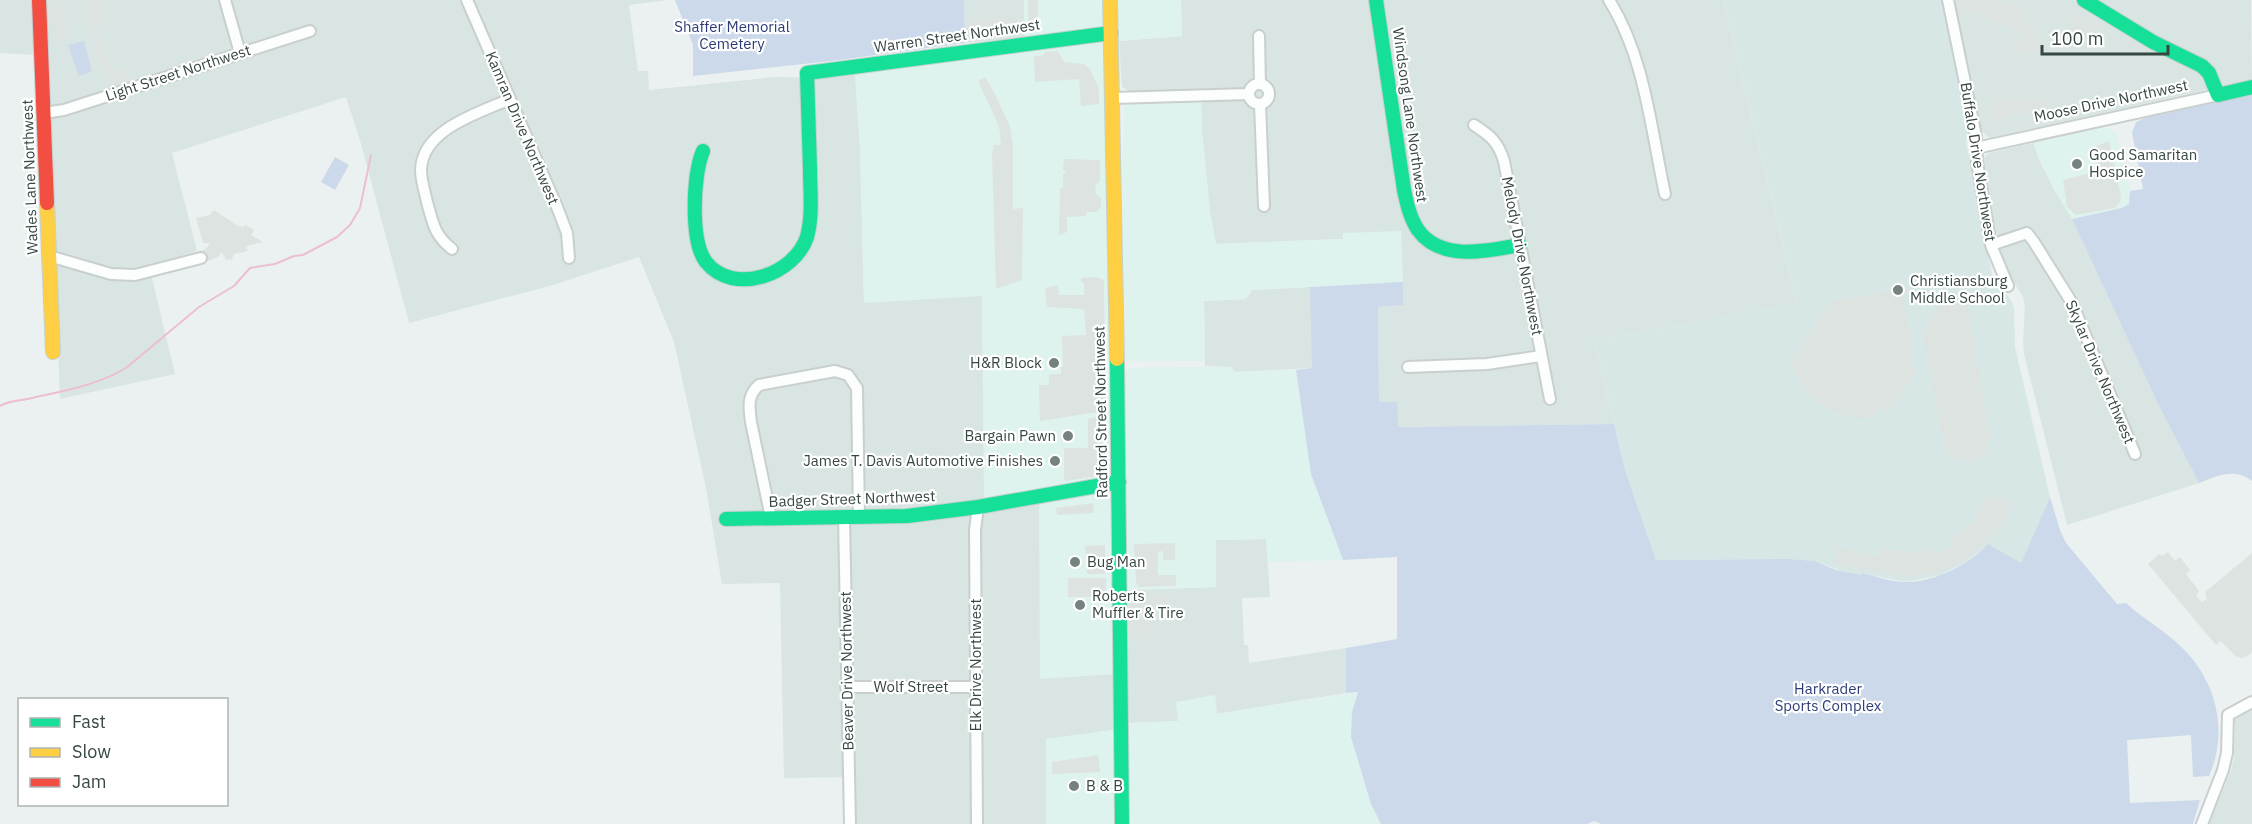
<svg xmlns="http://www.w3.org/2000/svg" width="2252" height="824" font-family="'IBM Plex Sans',sans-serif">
	<rect width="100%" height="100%" fill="#ebf1f0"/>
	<!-- residential -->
	<path fill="#d9e5e3" d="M0 0H668L629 5 638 71H648L649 90 775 77 820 78 855 73 860 149 864 302 982 295 985 514 997 508 1040 499V678L1113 674V730L1046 739V824H856L855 777 784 778 780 583 722 584 706 488 674 342 639 257 553 285 409 323 362 147 346 97 172 153 197 251 149 266 175 374 60 399 55 271 37 55 0 53Z
		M964 0H1024L1025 38 965 43Z
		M1181 0H1723L1797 304 1594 340 1614 424 1398 427 1379 402 1378 307 1403 305 1343 233V239L1216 244 1210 212 1202 132 1201 90 1131 92 1122 87 1119 41 1182 36Z
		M1952 0H2251L2252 80 1989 138 1982 131 1978 120Z
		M2033 143 2042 166 2072 219 2159 406 2199 483 2067 525 2024 354 2023 342 2025 306 2023 297 2003 265 1984 172 1983 159 1989 153Z
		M1310 287 1313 368 1235 372 1231 367 1205 366 1204 301 1246 299 1252 290Z
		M1266 539 1270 597 1242 598 1244 645H1248L1249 663 1346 648V693L1216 714 1215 695 1178 721 1128 723 1126 590 1216 587V540Z
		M2252 710V824H2209L2231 771 2234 758 2235 717Z"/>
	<!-- commercial -->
	<path fill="#dff3ee" d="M1024 0H1103L1107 160 1113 674 1040 679 1039 490 984 502 982 296 864 303 860 149 855 73 1025 49Z
		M1118 0H1181L1182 36 1119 41Z
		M1201 102 1202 132 1210 212 1216 244 1343 239V233L1401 231 1403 282 1252 290 1246 299 1204 301 1205 361H1128L1125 356 1122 162 1124 142 1123 107 1130 104Z
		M2100 128H2110L2117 136 2130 191 2129 204 2122 208 2072 219 2053 188 2033 143Z
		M1177 367H1231L1235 372 1296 370 1311 474 1343 560 1268 562 1266 539 1216 540V587L1126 590 1125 373 1128 368H1131Z
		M1358 692 1352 712 1351 737 1371 804 1381 824H1129L1128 723 1178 721 1176 702 1215 695 1217 714Z
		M1113 730 1114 824H1046V739Z"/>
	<!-- education -->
	<path fill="#d7e7e5" d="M1723 0H1942L1969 125 1970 135 1966 141 1993 279 2011 300 2014 308 2015 347 2050 497 2021 563 1988 545 1966 562 1941 575 1906 582 1862 573 1861 575 1847 573 1815 561 1790 559 1656 560 1625 470 1594 340 1797 303Z"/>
	<!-- green -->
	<path fill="#ccd9ea" d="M675 0H964L965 43 831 61 693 76V45Z
		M84 41 92 71 79 76 68 45Z
		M2252 94V481C2236 467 2216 476 2199 483L2159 406 2072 219 2122 208 2129 204 2130 191 2143 189 2132 133 2136 122 2145 118Z
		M335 157 349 165 335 190 321 182Z
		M1403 282V305L1378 307 1379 402H1397L1398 427 1614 424 1625 470 1656 560 1790 559 1815 561 1836 570 1861 575 1862 573C1876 576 1893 583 1908 582 1937 581 1968 565 1988 544L2021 563 2050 497 2060 530 2066 543 2117 604 2126 603C2142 618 2161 628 2177 643 2215 676 2230 729 2209 776L2193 777 2191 735 2127 740 2130 803 2200 800 2193 824H1601L1594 821 1587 824H1381L1371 804 1351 737 1352 712 1358 692 1346 693V648L1397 639V557L1343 560 1311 474 1296 370 1312 368 1310 287Z"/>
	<!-- parking -->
	<path fill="#dce3e1" d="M81 0H102L108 18 99 21 100 25 97 26 111 71 126 67 130 81 109 87Z
		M1028 0H1038V25L1028 26Z
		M1960 0H2004L2026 10 2024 20 2035 26 2040 50 2019 54 2017 40 2022 38 2019 31 1974 12H1967L1961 15 1957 3Z
		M60 1 69 32 66 35 67 40 57 45 49 19 48 2Z
		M1015 16 1017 31 969 37 967 22Z
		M2075 16 2091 17 2101 23 2103 36 2079 39 2078 33 2073 34 2070 18Z
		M1058 51 1064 62 1084 64 1090 69 1099 89V104L1081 106 1079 79 1035 82 1034 56H1042L1045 52Z
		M985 77 996 96 1010 127 1013 145V209L1023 208 1022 280 996 289 992 155 994 145H1001L999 126 978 81Z
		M2012 97 2020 99 2047 97 2049 113 2006 114 2004 120 1994 122 1991 115V98Z
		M2109 141 2121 196 2120 202 2114 208 2076 215 2067 207 2063 180 2095 172 2097 179 2106 177 2105 167H2098L2094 147Z
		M1064 159 1100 160V182L1095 185 1096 194 1101 198V207L1097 212H1087L1086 216 1067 217V232L1059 235 1060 188H1063V174H1066L1063 168Z
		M214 210 238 226 244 227 245 225 254 230 251 235 263 242 246 246 248 251 234 254 232 259 226 260 222 252 218 257 200 264 197 253 206 249 210 243H203L196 218 210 215Z
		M1097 277 1104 280 1105 399H1101L1103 401V409L1098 412 1040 421 1039 385H1049V374H1061V367H1063L1062 336 1086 335 1084 309 1047 307 1045 288 1058 285 1059 295H1084V283L1081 282V278Z
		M1898 284 1907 289 1904 300 1913 350 1910 366 1917 371 1887 413 1881 409 1872 417 1860 419 1828 410 1810 396 1799 382 1791 362 1795 351 1831 303 1838 300 1886 292Z
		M1948 294 1967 302 1990 434 1988 449 1982 457 1974 462 1956 461 1949 456 1944 448 1924 340 1925 328Z
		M1106 415V428L1103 434V475L1066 481 1064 478V448H1088V419Z
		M1988 495 2013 502 2003 522 1992 536 1979 550 1962 562 1943 571 1911 576 1891 575 1834 564 1837 547 1881 557 1882 549 1911 552 1930 549 1931 555 1942 552 1953 547 1949 540 1975 520Z
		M1094 503 1093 513 1057 515 1056 508Z
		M1175 543V560H1163V551L1158 552V575H1176V586L1139 587 1136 582 1134 544Z
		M1105 545V574H1087L1086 564 1089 563 1088 559H1086L1085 546Z
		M2168 552 2175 561 2180 557 2190 570 2186 574 2199 591 2196 596 2202 602 2207 599 2205 592 2252 553V652L2249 655 2242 658 2235 656 2221 641 2216 645 2148 564 2159 554 2163 556Z
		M1068 578H1106L1105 601H1094L1093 597H1068Z
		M1167 595V609L1149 611V640L1130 639 1131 617 1139 615 1138 613H1132V601H1135V597Z
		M1098 755 1100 772 1052 774V762Z"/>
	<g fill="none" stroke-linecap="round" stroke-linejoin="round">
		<!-- stream -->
		<path stroke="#ecbed2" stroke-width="2" d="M0 406C9 400 21 401 32 398 63 391 98 385 126 368L199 307 234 286 250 268 275 264 294 256 303 255 337 237 350 225 360 208 371 155"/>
		<defs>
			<path id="street" d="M225 0 240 53
				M467 0 557 207 567 233 569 258
				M1609 0C1645 57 1651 130 1665 194
				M1948 0 1976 136 1977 162 1991 245 2008 286
				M1259 36 1260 84
				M1249 94a10 10 0 1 1 20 0a10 10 0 1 1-20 0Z
				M1113 98 1249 94
				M1260 104 1264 206
				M44 113 64 110 310 31
				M1474 125C1491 136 1498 142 1504 161L1550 399
				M1976 148 2218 95
				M1991 245 2027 233 2034 242 2072 303 2135 454
				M452 249C434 235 433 223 427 202 425 192 421 181 421 170 422 129 479 113 510 99
				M49 256 111 274 135 275 201 258
				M1408 367 1487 364 1541 356
				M844 517 850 824
				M771 518 751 422C749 406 747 396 759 385L835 371 848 375 857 388 859 516
				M846 687H976
				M977 824 975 530 978 507
				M2202 824 2223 770 2227 753 2228 715 2252 702"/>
			<path id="fast" d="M1376 0 1404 190C1407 204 1410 218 1418 230 1441 262 1488 251 1520 245
				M2084 0 2153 42 2202 66 2209 73 2218 95 2252 87
				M703 151C693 175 690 241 706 262 734 297 795 274 807 237 813 215 810 192 810 169 809 137 808 105 807 73L1111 33
				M1117 359 1122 824
				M726 519 907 516 978 507 1119 482"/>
			<path id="slow" d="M1110 0 1117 359
				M47 203 53 352"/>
			<path id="jam" d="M39 0 47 203"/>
		</defs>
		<!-- street casing -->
		<use href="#street" stroke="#c8cfce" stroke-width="14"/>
		<!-- fast casing -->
		<use href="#fast" stroke="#c4d1d0" stroke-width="16"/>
		<!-- slow casing -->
		<use href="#slow" stroke="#c4d1d0" stroke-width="16"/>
		<!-- jam casing -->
		<use href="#jam" stroke="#c4d1d0" stroke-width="16"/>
		<!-- street -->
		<use href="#street" stroke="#fcfdfd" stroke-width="10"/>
		<!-- fast -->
		<use href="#fast" stroke="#16e098" stroke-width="14"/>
		<!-- slow -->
		<use href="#slow" stroke="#ffcf43" stroke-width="14"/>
		<!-- jam -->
		<use href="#jam" stroke="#f24e42" stroke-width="14"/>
	</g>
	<!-- markers -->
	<g fill="#768280" stroke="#fff" stroke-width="2">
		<circle cx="2077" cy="164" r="6"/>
		<circle cx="1898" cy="290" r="6"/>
		<circle cx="1054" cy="363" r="6"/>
		<circle cx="1068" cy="436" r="6"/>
		<circle cx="1055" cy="461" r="6"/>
		<circle cx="1075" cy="562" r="6"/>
		<circle cx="1080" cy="605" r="6"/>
		<circle cx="1074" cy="786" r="6"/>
	</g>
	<g text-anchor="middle" stroke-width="4.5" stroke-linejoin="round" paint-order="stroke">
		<!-- park labels -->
		<g font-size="15" fill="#2d3c76" stroke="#fff">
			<text x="732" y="32">Shaffer Memorial<tspan x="732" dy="17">Cemetery</tspan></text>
			<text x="1828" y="694">Harkrader<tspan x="1828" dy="17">Sports Complex</tspan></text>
		</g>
		<!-- street labels -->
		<g font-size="15" fill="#374743" stroke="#fff">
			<text transform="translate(957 36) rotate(-8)" y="5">Warren Street Northwest</text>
			<text transform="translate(178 73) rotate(-18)" y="5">Light Street Northwest</text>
			<text transform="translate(2111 101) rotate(-12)" y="5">Moose Drive Northwest</text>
			<text transform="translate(1410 115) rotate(82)" y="5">Windsong Lane Northwest</text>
			<text transform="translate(522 128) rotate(67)" y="5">Kamran Drive Northwest</text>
			<text transform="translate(1978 162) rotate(81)" y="5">Buffalo Drive Northwest</text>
			<text transform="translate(30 177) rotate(-92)" y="5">Wades Lane Northwest</text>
			<text transform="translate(1522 256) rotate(79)" y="5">Melody Drive Northwest</text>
			<text transform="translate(2100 372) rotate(67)" y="5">Skylar Drive Northwest</text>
			<text transform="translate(1101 412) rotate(-91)" y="5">Radford Street Northwest</text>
			<text transform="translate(852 499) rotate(-2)" y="5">Badger Street Northwest</text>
			<text transform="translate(976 665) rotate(-90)" y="5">Elk Drive Northwest</text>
			<text transform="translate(847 671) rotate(-91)" y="5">Beaver Drive Northwest</text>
			<text x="911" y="692">Wolf Street</text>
		</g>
		<!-- poi labels -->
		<g font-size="15" fill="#374743" stroke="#fff" text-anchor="start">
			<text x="2089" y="160">Good Samaritan<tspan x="2089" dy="17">Hospice</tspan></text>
			<text x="1910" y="286">Christiansburg<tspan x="1910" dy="17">Middle School</tspan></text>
			<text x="1042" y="368" text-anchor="end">H&amp;R Block</text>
			<text x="1056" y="441" text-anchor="end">Bargain Pawn</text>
			<text x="1043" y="466" text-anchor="end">James T. Davis Automotive Finishes</text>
			<text x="1087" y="567">Bug Man</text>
			<text x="1092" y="601">Roberts<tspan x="1092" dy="17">Muffler &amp; Tire</tspan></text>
			<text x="1086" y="791">B &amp; B</text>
		</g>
	</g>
	<!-- legend -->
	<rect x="18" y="698" width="210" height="108" fill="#ffffff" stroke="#afb5b4" stroke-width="1.5"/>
	<rect x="30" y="718" width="30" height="9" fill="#16e098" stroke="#afb5b4" stroke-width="1.5"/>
	<text x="72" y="728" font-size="18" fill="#374743">Fast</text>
	<rect x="30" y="748" width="30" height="9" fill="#ffcf43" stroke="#afb5b4" stroke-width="1.5"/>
	<text x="72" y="758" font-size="18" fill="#374743">Slow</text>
	<rect x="30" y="778" width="30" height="9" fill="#f24e42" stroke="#afb5b4" stroke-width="1.5"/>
	<text x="72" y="788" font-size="18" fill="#374743">Jam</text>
	<!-- scale -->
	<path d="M2042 45v9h126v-9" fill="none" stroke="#374743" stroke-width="3"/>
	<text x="2051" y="45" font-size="18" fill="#374743" stroke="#ffffff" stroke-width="4.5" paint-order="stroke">100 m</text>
</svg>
